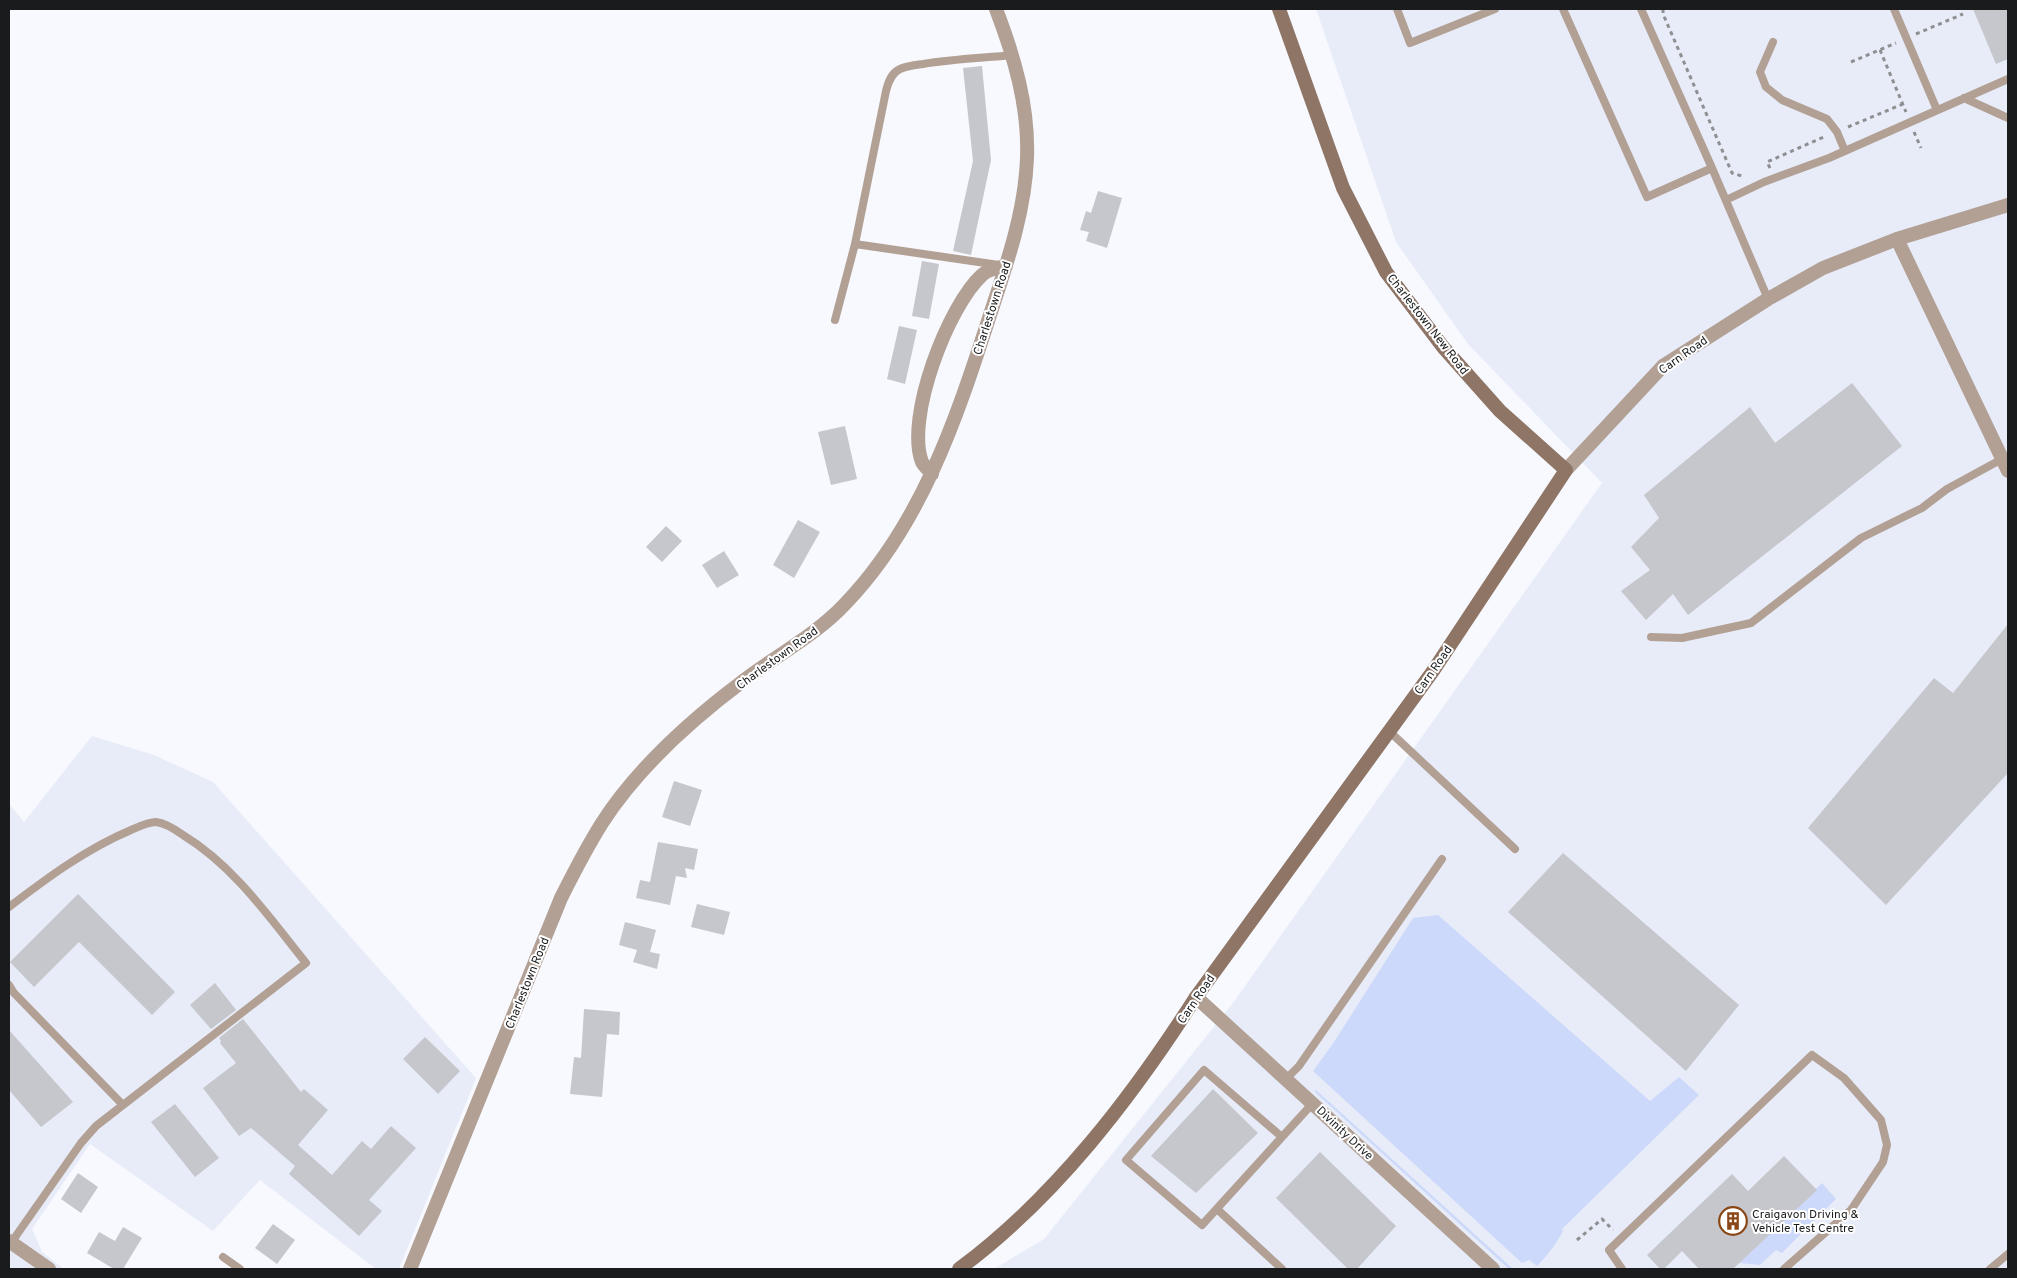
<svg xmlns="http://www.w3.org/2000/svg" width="2017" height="1278" font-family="Overpass,sans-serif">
	<rect width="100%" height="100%" fill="#f7f9fe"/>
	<!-- built -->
	<path fill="#e7ecf8" d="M1316 9H2008V1269H994L1044 1239 1233 1003 1602 483 1468 344 1396 242Z
		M92 736 154 755 213 782 476 1078 399 1269H376L260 1180 213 1231 90 1144 32 1229 42 1252 64 1269H9V804L24 822Z"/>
	<!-- green -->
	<path fill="#cdd9fa" d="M1438 915 1650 1101 1679 1077 1699 1095 1562 1229 1563 1231C1556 1244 1548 1255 1537 1266L1529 1260 1522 1263 1313 1071 1334 1042 1413 918Z
		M1316 1090 1513 1269H1509L1315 1092Z
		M1822 1183 1836 1199 1782 1253 1776 1250 1760 1265 1739 1263Z"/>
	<!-- building -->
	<path fill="#c6c7cc" d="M1973 9H2008V59L1996 64Z
		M982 66 991 160 971 255 953 251 973 161 963 68Z
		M1098 191 1122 198 1107 248 1086 241 1089 232 1080 230 1086 211 1091 213Z
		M922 261 939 264 929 319 912 316Z
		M899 326 917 330 905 384 887 379Z
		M1852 383 1902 446 1688 615 1673 594 1646 620 1621 591 1650 570 1631 547 1659 518 1644 495 1750 407 1775 443Z
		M845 426 857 479 831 485 818 432Z
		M798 520 820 532 794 578 773 565Z
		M666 526 682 541 662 562 646 547Z
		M724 551 739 575 717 588 702 565Z
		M2008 624V773L1886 905 1808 828 1934 678 1953 693Z
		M674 781 702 790 690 826 662 817Z
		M658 842 698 849 694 870 685 868 687 878 676 876 670 905 636 898 640 880 650 882Z
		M1563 853 1739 1005 1686 1071 1508 912Z
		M78 894 175 992 152 1015 79 942 34 987 10 962Z
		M697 904 730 912 724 935 691 927Z
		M625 922 656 930 650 952 660 954 657 969 633 962 637 950 619 945Z
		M215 983 236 1010 211 1029 190 1005Z
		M584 1009 620 1012 619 1035 607 1034 602 1097 570 1094 574 1057 581 1058Z
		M243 1019 301 1092 304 1089 328 1110 298 1145 332 1175 362 1141 371 1149 391 1126 416 1148 369 1200 382 1211 359 1236 289 1174 295 1166 251 1128 239 1136 203 1088 236 1063 220 1043 221 1041 219 1038Z
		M9 1030 73 1102 41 1127 9 1090Z
		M425 1037 460 1071 438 1094 403 1059Z
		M1213 1089 1258 1133 1196 1193 1151 1156Z
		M175 1104 219 1158 195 1177 151 1122Z
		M1320 1152 1396 1226 1357 1269H1348L1276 1198Z
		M1784 1156 1817 1190 1733 1269H1699L1682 1251 1664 1269H1660L1647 1255 1732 1174 1748 1191Z
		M78 1173 98 1187 81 1213 61 1199Z
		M273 1224 295 1240 277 1264 255 1248Z
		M123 1227 142 1238 123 1269H114L87 1253 99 1232 115 1241Z"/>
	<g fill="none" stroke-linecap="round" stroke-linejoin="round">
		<!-- path -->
		<path stroke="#8e8f93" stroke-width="3" stroke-dasharray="4 4" stroke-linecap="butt" d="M1663 9V14L1732 173 1745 177
			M1916 34 1963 14
			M1880 50 1906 112
			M1851 62 1896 43
			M1848 127 1903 104
			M1914 132 1921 148
			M1770 168 1767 162 1826 136
			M1577 1240 1602 1219 1613 1230"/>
		<!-- service -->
		<path stroke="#b2a095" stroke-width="8" d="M1397 9 1410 43 1495 9
			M1563 9 1647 197 1712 168
			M1641 9 1712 168 1768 299
			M1894 9 1937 110
			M1773 42 1760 72 1766 87 1782 100 1827 119 1837 132 1845 151
			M1964 98 2008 118
			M1726 200 1764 182 1829 158 2008 79
			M855 244 999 265
			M835 320 855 244 886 91C888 83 891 73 900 69 907 66 916 65 923 64 953 59 983 58 1013 55
			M1651 637 1682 638 1751 623 1861 538 1922 508 1947 489 2002 459
			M1389 731 1515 849
			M9 907C47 878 86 849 131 830 138 827 148 822 156 822 165 823 176 830 183 835 234 866 269 917 306 963L96 1126 81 1143 11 1243
			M9 985 14 993 123 1105
			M1285 1080 1299 1066 1442 859
			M1282 1137 1202 1225 1126 1160 1204 1070 1282 1137 1313 1103
			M1217 1209 1282 1269
			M223 1257 240 1269
			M1622 1269 1609 1250 1812 1055 1844 1078 1881 1120 1887 1145 1883 1162 1851 1210 1784 1269
			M1990 1269 2008 1254"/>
		<!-- minor -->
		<path stroke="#b2a095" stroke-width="14" d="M1897 239 2008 471
			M932 474C929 470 924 466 922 462 905 418 948 306 982 275 988 269 998 268 1006 266
			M1196 997 1493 1269
			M9 1241 49 1269
			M410 1269 561 898C574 872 587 847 602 823 638 767 691 720 743 681 777 655 816 635 845 604 921 525 956 420 989 318 1006 266 1025 213 1027 158 1029 106 1014 56 996 9"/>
		<!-- tertiary -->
		<path stroke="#b2a095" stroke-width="14" d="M1566 470 1663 366 1768 299 1823 268 1897 239 2008 205"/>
		<!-- secondary -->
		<path stroke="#8e7566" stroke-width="14" d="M959 1269C1055 1198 1132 1097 1196 997L1433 671 1566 470 1500 411 1443 347 1386 272 1343 188 1279 9"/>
	</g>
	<!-- icons -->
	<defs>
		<symbol id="building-ring" viewBox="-11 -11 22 22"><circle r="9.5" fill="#fff" stroke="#8a4716" stroke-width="1.5"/><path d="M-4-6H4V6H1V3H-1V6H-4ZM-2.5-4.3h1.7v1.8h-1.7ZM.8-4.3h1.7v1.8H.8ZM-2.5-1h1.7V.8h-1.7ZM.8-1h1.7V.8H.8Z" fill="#8a4716"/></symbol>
	</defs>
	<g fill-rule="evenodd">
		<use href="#building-ring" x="1717" y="1205" width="32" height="32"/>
	</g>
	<g text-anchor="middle" stroke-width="4" stroke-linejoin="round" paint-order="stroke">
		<!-- street labels -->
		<g font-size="12" fill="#1a1b1d" stroke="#fff">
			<text transform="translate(992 308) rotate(-72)" y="4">Charlestown Road</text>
			<text transform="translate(1428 324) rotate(52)" y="4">Charlestown New Road</text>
			<text transform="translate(1683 355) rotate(-35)" y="4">Carn Road</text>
			<text transform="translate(777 658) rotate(-36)" y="4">Charlestown Road</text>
			<text transform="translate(1433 670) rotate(-55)" y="4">Carn Road</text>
			<text transform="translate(527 983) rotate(-68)" y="4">Charlestown Road</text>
			<text transform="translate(1196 999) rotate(-56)" y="4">Carn Road</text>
			<text transform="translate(1345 1133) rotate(43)" y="4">Divinity Drive</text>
		</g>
		<!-- poi labels -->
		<g font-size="12" fill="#1a1b1d" stroke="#fff" text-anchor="start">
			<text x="1752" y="1218">Craigavon Driving &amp;<tspan x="1752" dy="14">Vehicle Test Centre</tspan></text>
		</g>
	</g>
	<!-- border -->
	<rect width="2017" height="1278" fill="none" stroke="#1a1b1d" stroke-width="20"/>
</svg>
